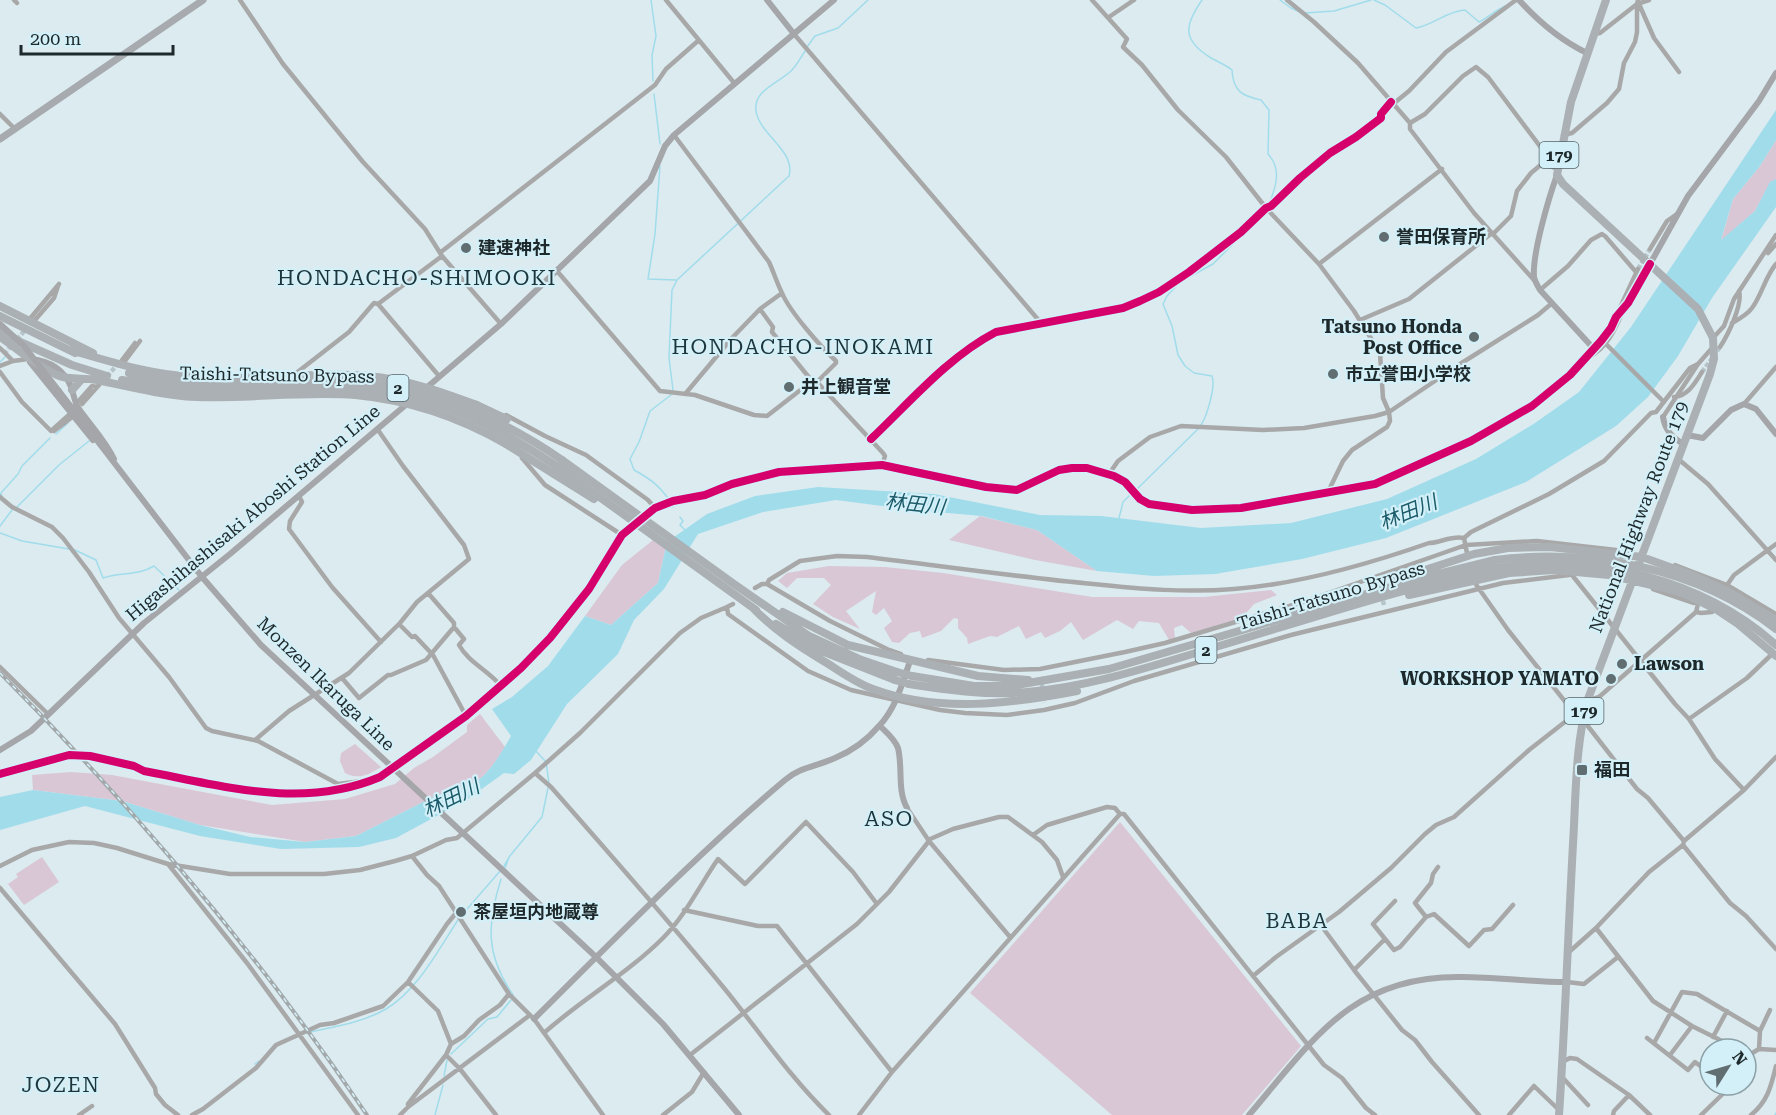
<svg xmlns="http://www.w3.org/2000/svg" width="1776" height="1115" font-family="'Roboto Serif','Noto Sans JP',serif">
	<rect width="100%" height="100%" fill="#dbebf0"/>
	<!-- green -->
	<path fill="#d9c7d5" d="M1776 140V179L1770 183 1755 211 1721 241 1733 199 1760 166Z
		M980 516 1037 530 1097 571 1035 560 949 540Z
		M658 536 667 542 658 583 611 625 585 616 622 565Z
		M829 566 885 567 943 573 1092 597H1204L1271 590 1277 595 1254 604 1242 618 1191 633 1182 625 1174 628 1175 638 1169 640 1159 623 1139 621 1133 629 1117 620 1083 640 1071 622 1060 631 1045 638 1041 632 1026 639 1019 626 997 637 990 636 968 644 967 638 958 628V619L954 618 941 631 922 638 920 631 910 633 899 643 892 642 884 628 892 621 884 608 876 615 872 612 876 591 846 611 860 629 833 617 813 604 831 585 824 578H797L787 588 778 581 787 573Z
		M480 714 505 747C490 772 471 795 439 794L356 836 305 842 200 825 122 801 33 790 32 775 71 772 112 775 272 805 345 799 395 784 414 768 433 757 467 732V725Z
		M355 744 381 767C368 775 359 780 345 773L340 761 341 753Z
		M1120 822 1301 1046 1242 1115H1112L970 993Z
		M42 857 59 882 24 905 8 884 18 877 16 874Z"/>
	<!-- water -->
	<path fill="#a1dceb" d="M1776 110V140L1760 166 1733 199 1721 240 1755 211 1770 182 1776 179V207L1712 298 1678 356 1648 397 1616 426 1526 482 1386 538 1302 559 1215 574 1154 576 1097 571 1037 530 982 516 913 510 836 500 763 512 698 534 664 589 634 620 618 654 567 704 531 760 514 774 504 773 468 799 396 838 359 847 281 849 200 836 85 806 0 830V797L33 790 122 801 200 825 250 837 305 842 356 836 439 794C477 795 495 764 511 736L492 709 512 697 548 666 585 616 611 625 658 583 667 542 707 514 755 496 818 487 934 494 1040 515 1101 516 1201 528 1291 523 1387 499 1476 459 1535 423 1579 392 1631 327Z"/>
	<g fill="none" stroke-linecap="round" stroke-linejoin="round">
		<!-- stream -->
		<path stroke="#a1dceb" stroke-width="1.5" d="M651 0 656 36 652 55 653 81
			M1202 0C1184 26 1182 40 1211 58 1218 62 1226 65 1232 70 1233 91 1242 96 1261 100L1269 110 1268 154C1282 169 1276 187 1269 204
			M1280 0 1291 8 1300 12
			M1374 0 1385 5 1416 28C1433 25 1447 11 1465 10L1479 22C1488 17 1495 11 1505 6
			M1305 13 1334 11 1371 0
			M807 47 815 36 838 28 868 0
			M654 94 660 144
			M660 166 655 234 648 279 676 280
			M0 362 5 357
			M673 390 669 358 672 290 677 280 789 176C796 151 759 134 756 111 753 90 780 82 791 71 797 65 801 57 805 51
			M671 395 650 411 639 442 630 459 634 470C651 479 664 489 673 507
			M1201 425C1207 416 1216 386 1212 376L1194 373 1185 366 1178 355 1172 326 1163 304 1167 296 1180 282 1213 264 1261 216
			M56 434 68 423
			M1135 491 1198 429
			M2 495 0 494 18 474 22 466 50 438
			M17 507 59 465 89 441
			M680 517 683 521 680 525 685 530
			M1119 518 1123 502 1131 494
			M0 526 12 510
			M0 533 22 541 69 549
			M75 550 96 560 103 578C119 572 138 576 154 566L179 590
			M535 750 546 762 549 783
			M504 866 508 859
			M505 868 509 857 542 817 548 788
			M501 879C487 924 485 954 513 995
			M461 916 501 870
			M306 1033C332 1027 362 1023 386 1009 418 990 438 950 458 920
			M451 1054 488 1019 497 1017 511 1000
			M255 1064 259 1061
			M444 1076 447 1060
			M435 1115 443 1085
			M1775 1115 1776 1113"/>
		<!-- street-tunnel -->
		<path stroke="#b5c4c9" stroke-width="4.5" stroke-dasharray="4.5 2" stroke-linecap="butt" d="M1638 269 1650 249
			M4 354 27 328
			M1702 372 1720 347
			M107 376 119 363
			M1378 582 1384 605
			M1041 677 1044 703"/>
		<!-- street -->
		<path stroke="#a8a8a9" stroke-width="4.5" d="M14 0 17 3
			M240 0 283 64 331 123 363 162 425 229 442 256 501 324
			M666 0 735 84
			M1092 0 1127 39 1123 47 1142 65 1178 110 1226 157 1266 208 1319 264 1354 311 1380 353 1383 398 1389 412 1390 421 1387 427 1352 450 1343 461 1327 494
			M1287 0 1314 22 1358 63 1410 123V129L1474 213 1534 280
			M1638 0 1637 4 1649 0
			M1639 4 1654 38 1679 72
			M1109 17 1134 0
			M794 34 1041 323
			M1393 104 1409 91 1446 52 1516 0
			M0 114 15 129
			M1410 123 1425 114 1463 76 1476 67 1488 77 1557 169
			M674 135 769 262C774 273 777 283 782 293 790 312 820 346 836 361V363L817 382
			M1563 135 1572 133 1607 103 1619 89 1624 63 1635 42 1637 32V4L1600 33 1594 34
			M1493 234 1511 216 1517 191 1531 173 1543 163 1557 169
			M1650 249 1667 221 1677 214
			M441 252 655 85 666 69 699 40
			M1768 253 1776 244
			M1319 264 1442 169
			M557 271 660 391 695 395 754 415 767 416 812 381 817 382 883 453 885 456 882 465
			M1540 290 1568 266 1591 240 1602 234 1605 236 1636 272
			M378 304 439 376
			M760 309 773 327 772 332 812 381
			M1618 312 1638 269
			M35 320 54 298 58 286
			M1360 320 1409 299 1492 233
			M28 321 59 284
			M1732 323C1739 319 1747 315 1752 308 1762 295 1765 277 1776 264
			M1713 338 1724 326 1734 299 1776 235
			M1606 344 1664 402
			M1720 347C1728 335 1743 304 1739 291
			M0 348 13 361
			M1588 358C1607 348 1615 330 1623 311
			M122 360 135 343
			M122 365 140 341
			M0 366 13 361 28 359
			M0 372 22 402 51 431 71 413
			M295 374 349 332 374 303 378 304 442 256
			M686 393 732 338 760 309 782 293
			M1674 397C1688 396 1695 383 1702 372
			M76 404 92 386 97 387
			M82 404 99 385
			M1744 404 1776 367
			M506 415 545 436 586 455 648 500 655 508
			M1663 417 1698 364 1713 347
			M54 431 71 418
			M871 439C910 402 948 357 996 332L1123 308 1140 301 1159 292 1189 272 1241 232 1266 208 1271 206 1300 178 1330 153 1356 137 1381 118V114L1391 102
			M522 458 545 485 622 535
			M1677 458 1708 484 1776 560
			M1109 474 1118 461 1150 437 1181 426 1263 430 1304 428 1375 416 1389 412 1460 364 1538 315 1551 304
			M299 496 302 502 290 521 289 529 332 587 381 642
			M0 497 12 507 52 527 63 538 89 572 119 618 169 677 206 728 212 731 258 741 338 784 362 781
			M648 514 655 508 673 501 705 495 732 484 779 472 882 465 986 487 1017 490 1059 470 1072 468H1087L1114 476 1125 482 1140 499 1149 504 1192 510 1241 508 1375 484 1471 441 1532 406 1570 375 1601 341 1611 328 1616 317 1628 303 1650 264
			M1464 538 1471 532 1549 494 1604 461 1651 413 1656 412 1690 368 1698 364
			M1675 565 1727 585 1776 614
			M1572 575 1675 704 1689 719 1715 759 1744 790
			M1475 583 1508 630 1575 714 1587 725 1637 789 1648 798 1684 841 1683 845 1730 903 1746 916 1776 949
			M767 584 769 580 800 561 837 556 867 557C942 566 1017 577 1093 584 1140 589 1187 593 1234 589 1300 584 1366 565 1429 543 1440 543 1452 535 1464 538L1467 553
			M1727 585 1734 575 1776 544
			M755 588 762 584H767L830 621 887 649 901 654
			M1653 589 1694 603
			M733 604 727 607 728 614 808 671 851 690 940 710 965 713 1007 715 1044 710 1075 703 1134 681 1291 635 1503 583 1569 575
			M1698 604 1696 612 1701 613 1712 612
			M399 624 412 637 415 636 433 655 466 716
			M454 627 464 639 459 645C469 663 488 670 501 686
			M928 660 1004 670 1040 669 1125 652 1165 643 1303 602 1466 545 1537 541 1616 550
			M0 667 48 714
			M342 678 359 698 388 675H391L426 660 454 627V623L428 593
			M1588 699H1593L1599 697 1696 612
			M1689 719 1747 678 1770 656
			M255 740 289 711 349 673 400 623 417 602 469 559 464 545 403 466 378 430
			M535 773 551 787C610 854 668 920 724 988 759 1031 789 1076 829 1115
			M0 774 69 755 90 756 134 766 144 771C224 786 302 810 380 777 409 756 439 738 467 716 529 664 582 606 622 535L629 529
			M907 808 929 841 1010 937
			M1033 835 1047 825 1107 807 1115 808 1120 814H1124L1324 1065 1342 1078 1366 1108 1375 1115
			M928 840 953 829 999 817H1008L1042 842 1057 860 1063 877
			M1684 841 1744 790 1776 757
			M412 856 427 875 439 886 509 994 534 1019 603 1115
			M168 864 247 963 358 1115
			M0 866 32 850 69 842 94 843 117 848 168 864 230 874H324L360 870 395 861 412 856 446 840 457 838 535 773 580 733 680 633 701 618 727 607
			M0 888 115 1024 155 1088 156 1094 165 1105 178 1115
			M1395 901 1373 924 1394 950 1400 947 1426 917 1434 914 1469 946 1484 930 1492 929 1513 905
			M684 910 758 926H777L892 1072
			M1426 917 1415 903 1431 883 1433 874 1438 867
			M1320 924 1354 970 1402 1030 1415 1040 1432 1062 1479 1115
			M1596 928 1653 1001 1692 1026 1738 1049
			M1569 952 1596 928 1649 872 1683 845
			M1354 970 1385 939
			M1253 976 1276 957 1339 912 1391 868 1425 834 1436 825 1454 817 1529 750 1575 714
			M408 982 438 1011 451 1044
			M1567 982 1584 984 1618 957
			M544 1033C582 999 627 974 663 938 685 916 700 885 718 859L745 884 806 822 853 872 877 904
			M1713 1037 1727 1011
			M1647 1038 1688 1070 1695 1062 1703 1068 1705 1066 1710 1070
			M1654 1043 1682 992 1697 994 1760 1031
			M1759 1049 1760 1031 1770 1010
			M690 1055 857 924 889 892 929 841
			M1670 1055 1692 1026
			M1749 1055 1759 1049 1776 1050
			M1562 1062 1570 1058 1577 1059 1629 1095 1650 1115
			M1746 1072 1752 1066 1749 1055
			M1563 1078 1588 1105
			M408 1107V1104L446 1055
			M79 1115 92 1106
			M192 1115 203 1109 256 1068 276 1045 320 1025 334 1023 383 1006 408 982 447 924 456 913
			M400 1115 408 1107 530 1015
			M496 1115 460 1069 446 1055 451 1044 464 1036 479 1020 500 1005 509 994
			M663 1115 692 1092 704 1072
			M859 1115 892 1072 1120 814
			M1509 1115 1534 1086 1559 1110
			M1613 1115 1614 1111 1629 1095
			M1701 1115 1732 1085
			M1751 1115C1768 1101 1771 1086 1776 1066"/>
		<!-- secondary -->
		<path stroke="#a5a6a9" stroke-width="6" d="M767 0 794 34
			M1519 0C1539 22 1560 40 1587 53
			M1557 175C1549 197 1532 254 1534 277 1535 282 1538 286 1540 290L1594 349
			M1650 264 1688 196 1759 101 1776 73
			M31 359C49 361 64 369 71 387 74 394 74 402 79 409 91 426 105 440 114 459
			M30 362 93 440
			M425 389 501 324 650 181 665 146 674 135 834 0
			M59 391 202 577 261 645 596 957 663 1024 739 1115
			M1663 417C1665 430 1672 437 1683 444
			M1687 435 1703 438 1731 410 1744 404 1756 409 1776 434
			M880 726C886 732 895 739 898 748 903 768 897 790 907 808
			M0 750 31 731 144 623 230 554 408 403
			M534 1019C616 938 697 854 785 780 800 767 818 766 835 758 852 751 867 740 879 726 896 708 902 684 910 661
			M1249 1115C1313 1040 1352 975 1462 977 1497 977 1532 982 1567 982"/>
		<!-- primary -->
		<path stroke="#a7aaae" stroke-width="7" d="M0 139 203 0"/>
		<!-- highway -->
		<path stroke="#abb0b4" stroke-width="8" d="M0 306 93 353
			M0 316 75 353
			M0 330 14 338
			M0 337C19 350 35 365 57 375 70 381 83 377 97 380 130 387 161 395 196 397 249 399 302 391 355 395 409 400 459 417 506 444
			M18 341 72 365 107 376
			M70 350C112 362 151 375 195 377 252 381 310 371 368 376 405 379 442 392 477 405
			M129 373 170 381 219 383
			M122 380 170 389 220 391
			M72 390 81 380
			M562 460 734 584 809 636 859 659 897 672
			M558 467 756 610
			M554 474 594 499
			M1394 580 1474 554 1508 548 1550 547 1642 557 1689 574 1727 591 1776 620
			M1409 595 1509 573 1554 570 1609 575 1681 592 1717 610 1738 624 1776 656
			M752 607C774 630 798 646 825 662 840 671 856 683 873 689 938 713 1010 704 1077 691
			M783 612 848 645 978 676 1028 680
			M776 624 824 652 895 680
			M912 676 974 686H1011L1109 669 1414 580 1495 560
			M909 684C948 690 988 696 1027 692 1086 687 1143 669 1199 652 1298 623 1396 589 1497 568
			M1559 1115C1565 1025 1568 935 1573 844 1576 796 1575 745 1588 699L1710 374 1714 359 1713 338 1698 309 1563 184 1557 175 1571 102 1606 0"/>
		<defs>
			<path id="rail" d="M0 673C135 809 260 956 367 1115"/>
		</defs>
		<!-- rail casing -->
		<use href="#rail" stroke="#a3a9ab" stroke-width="4"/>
		<!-- rail -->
		<use href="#rail" stroke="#d3f0f8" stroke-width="1.5" stroke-dasharray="4.5" stroke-linecap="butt"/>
		<!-- secondary-bridge -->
		<path stroke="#a5a6a9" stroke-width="6" d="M0 324 24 346 59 391"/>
		<!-- highway-bridge -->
		<path stroke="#abb0b4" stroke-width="8" d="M219 383C266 382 313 379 360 383 435 389 501 418 562 460
			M220 391C295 388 371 383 444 407 485 421 522 443 558 467
			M477 405 507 419
			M506 444 554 474
			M1495 560C1592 548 1697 568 1776 629
			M1497 568C1595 554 1701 578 1776 645
			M897 672 912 676
			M895 680 909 684"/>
		<defs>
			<path id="cycleway" d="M871 439C910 402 948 357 996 332L1123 308 1140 301 1159 292 1189 272 1241 232 1266 208 1271 206 1300 178 1330 153 1356 137 1381 118V114L1391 102
				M0 774 69 755 90 756 134 766 144 771C224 786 302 810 380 777L466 716 521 668 550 638 589 589 622 535 655 508 673 501 705 495 732 484 779 472 882 465 986 487 1017 490 1059 470 1072 468H1087L1114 476 1125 482 1140 499 1149 504 1192 510 1241 508 1375 484 1471 441 1532 406 1570 375 1601 341 1611 328 1616 317 1628 303 1650 264"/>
		</defs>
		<!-- cycleway casing -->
		<use href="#cycleway" stroke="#d3f0f8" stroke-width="11"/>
		<!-- cycleway -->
		<use href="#cycleway" stroke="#d6006c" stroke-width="8"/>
	</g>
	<!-- markers -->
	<g fill="#606d71" stroke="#d3f0f8" stroke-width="2">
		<circle cx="1384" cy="237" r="6"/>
		<circle cx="466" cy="248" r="6"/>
		<circle cx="1474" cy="337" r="6"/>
		<circle cx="1333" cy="374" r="6"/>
		<circle cx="789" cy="387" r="6"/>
		<circle cx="1622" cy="664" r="6"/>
		<circle cx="1611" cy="679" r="6"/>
		<rect x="1576" y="764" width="12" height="12" rx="3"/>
		<circle cx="461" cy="912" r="6"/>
	</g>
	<g text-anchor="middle" stroke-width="4.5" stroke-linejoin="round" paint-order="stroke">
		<!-- shield labels -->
		<g fill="#d3f0f8" stroke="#546569" stroke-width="1.5">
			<rect x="1539.5" y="142" width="39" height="26" rx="4.5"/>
			<rect x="387.5" y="375" width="21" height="26" rx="4.5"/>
			<rect x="1195.5" y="637" width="21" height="26" rx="4.5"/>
			<rect x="1564.5" y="698" width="39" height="26" rx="4.5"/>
		</g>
		<g font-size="16" font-weight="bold" fill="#1e292c">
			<text x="1559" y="161">179</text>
			<text x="398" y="394">2</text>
			<text x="1206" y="656">2</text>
			<text x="1584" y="717">179</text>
		</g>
		<!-- poi labels -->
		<g font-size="18" font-weight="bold" fill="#1e292c" stroke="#d3f0f8" text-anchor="start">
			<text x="1396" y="243">誉田保育所</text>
			<text x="478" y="254">建速神社</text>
			<text x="1462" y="333" text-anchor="end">Tatsuno Honda<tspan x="1462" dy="21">Post Office</tspan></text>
			<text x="1345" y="380">市立誉田小学校</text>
			<text x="801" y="393">井上観音堂</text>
			<text x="1634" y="670">Lawson</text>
			<text x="1599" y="685" text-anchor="end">WORKSHOP YAMATO</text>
			<text x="1594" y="776">福田</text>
			<text x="473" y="918">茶屋垣内地蔵尊</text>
		</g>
		<!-- street labels -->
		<g font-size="18" fill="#1e292c" stroke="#d3f0f8">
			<text transform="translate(277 375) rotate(1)" y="6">Taishi-Tatsuno Bypass</text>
			<text transform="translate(253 513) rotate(-40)" y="6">Higashihashisaki Aboshi Station Line</text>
			<text transform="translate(1639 517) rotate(-69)" y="6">National Highway Route 179</text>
			<text transform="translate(1331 596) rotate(-17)" y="6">Taishi-Tatsuno Bypass</text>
			<text transform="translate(326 684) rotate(44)" y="6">Monzen Ikaruga Line</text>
		</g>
		<!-- water labels -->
		<g font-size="20" font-style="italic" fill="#1b5b69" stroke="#d3f0f8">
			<text transform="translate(915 504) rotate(6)" y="7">林田川</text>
			<text transform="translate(1408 512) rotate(-22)" y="7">林田川</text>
			<text transform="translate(451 798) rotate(-26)" y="7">林田川</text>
		</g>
		<!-- quarter labels -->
		<g font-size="21" letter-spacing="1.5" fill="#1d353b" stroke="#d3f0f8">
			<text x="417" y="285">HONDACHO-SHIMOOKI</text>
			<text x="803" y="354">HONDACHO-INOKAMI</text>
			<text x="889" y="826">ASO</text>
			<text x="1297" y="928">BABA</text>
			<text x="61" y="1092">JOZEN</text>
		</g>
	</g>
	<!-- north arrow -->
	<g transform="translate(1728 1067) rotate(53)"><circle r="28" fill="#d3f0f8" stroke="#8ba0a6" stroke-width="1.5"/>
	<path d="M0-4.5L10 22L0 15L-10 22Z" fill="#606d71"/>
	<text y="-9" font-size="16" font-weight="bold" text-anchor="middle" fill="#1e292c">N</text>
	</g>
	<!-- scale -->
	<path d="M21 45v9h152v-9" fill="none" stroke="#1e292c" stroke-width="3"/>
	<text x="30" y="45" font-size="18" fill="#1e292c" stroke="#d3f0f8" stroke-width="4.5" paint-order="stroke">200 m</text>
</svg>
